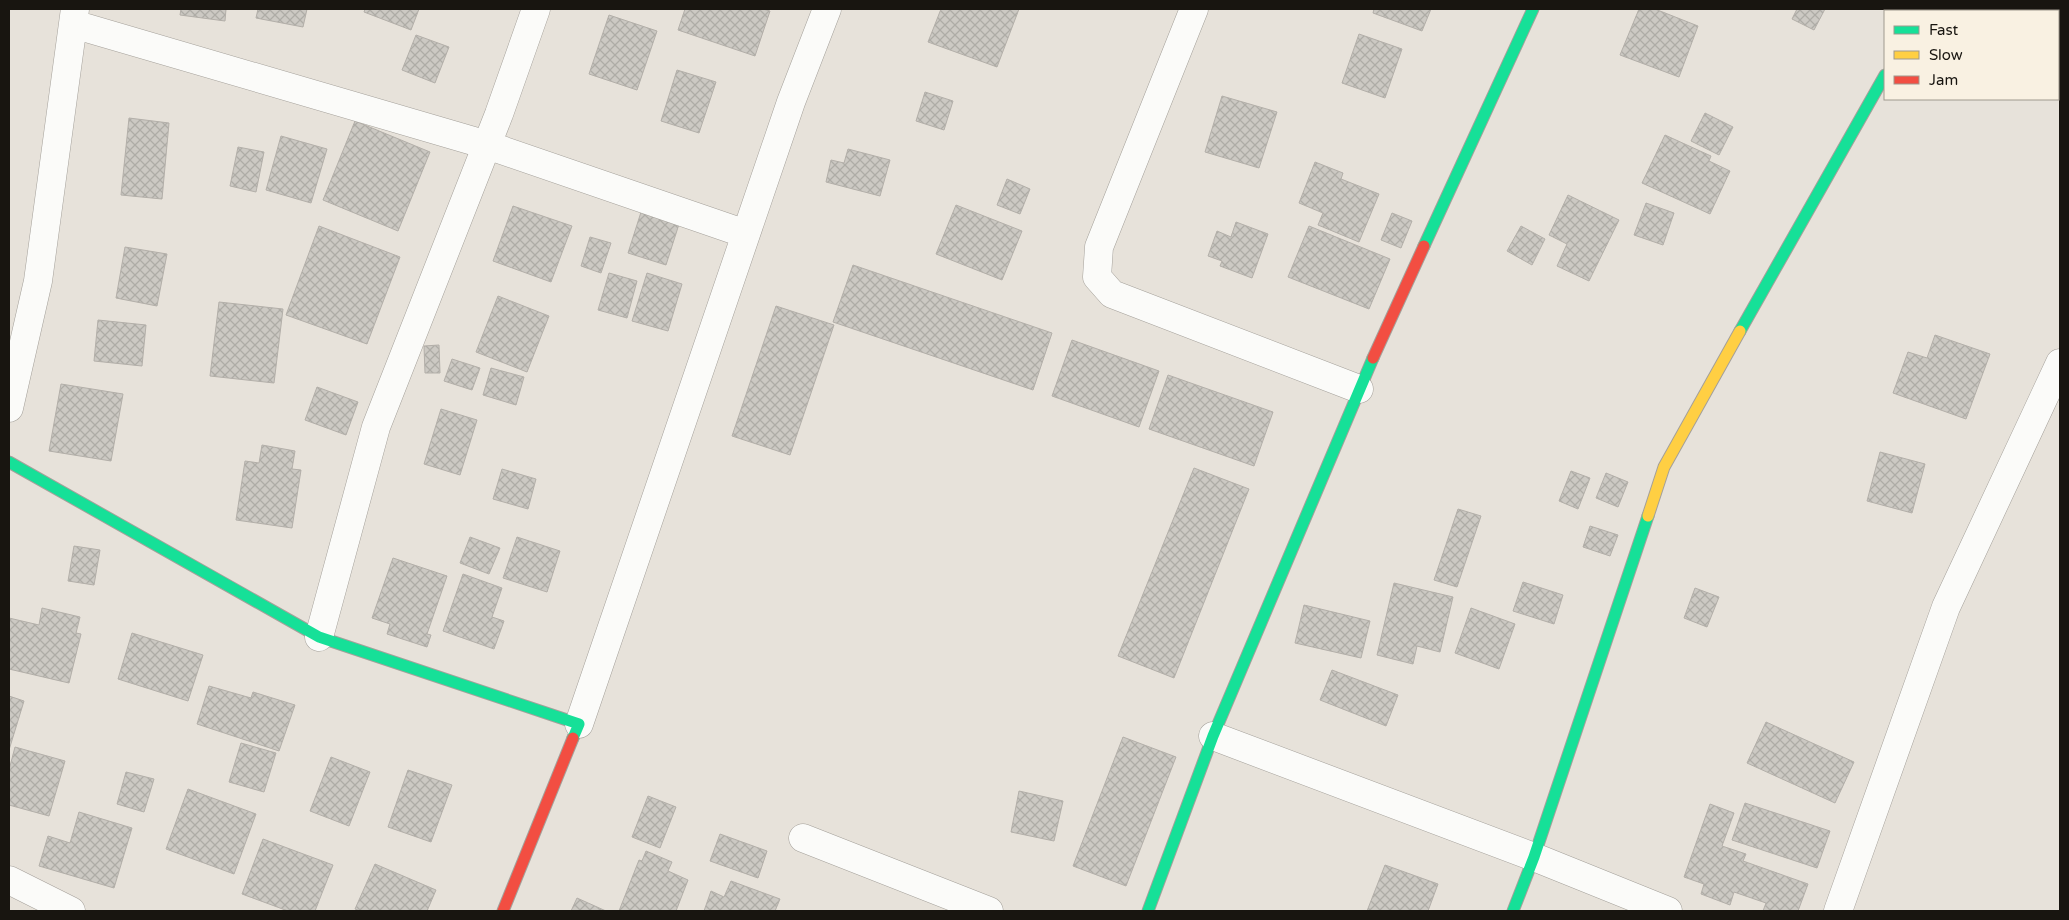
<svg xmlns="http://www.w3.org/2000/svg" width="2069" height="920" font-family="'Varela Round',sans-serif">
	<defs>
		<pattern id="building-cross-hatch" width="8" height="8" patternUnits="userSpaceOnUse" patternTransform="scale(1.25)"><rect width="8" height="8" fill="#ccc9c3"/><path d="M0 0l8 8M0 8l8-8" fill="none" stroke="#aeaca6"/></pattern>
	</defs>
	<rect width="100%" height="100%" fill="#e7e2da"/>
	<!-- building -->
	<path fill="url(#building-cross-hatch)" stroke="#b3afa9" d="M181 9H226L225 21 180 15Z
		M258 9H307L303 27 256 18Z
		M365 9H419L411 30 364 12Z
		M685 9H763L770 11 755 56 678 30Z
		M941 9H1019L997 67 928 42Z
		M1374 9H1431L1422 31 1373 13Z
		M1639 9H1655L1698 26 1679 77 1620 55Z
		M1797 9H1825L1814 30 1792 19Z
		M609 15 657 31 637 90 589 74Z
		M1359 34 1402 49 1385 98 1342 83Z
		M416 35 449 47 435 83 402 70Z
		M677 70 716 82 699 133 661 121Z
		M925 92 953 101 944 130 916 121Z
		M1222 96 1277 112 1259 168 1205 152Z
		M1705 113 1733 127 1719 155 1691 141Z
		M129 118 169 123 162 199 121 195Z
		M355 121 430 152 398 231 323 200Z
		M1665 135 1711 156 1709 161 1730 171 1710 214 1642 183Z
		M281 136 327 149 311 203 266 190Z
		M238 147 264 152 256 192 230 186Z
		M848 149 890 160 880 196 826 182 831 160 844 163Z
		M1315 162 1343 173 1341 179 1379 194 1359 242 1318 225 1323 213 1299 203Z
		M1007 179 1030 189 1020 214 997 205Z
		M1568 195 1619 220 1589 281 1557 266 1567 244 1549 235Z
		M1646 203 1674 213 1663 245 1634 235Z
		M956 205 1022 231 1002 280 936 254Z
		M513 206 572 226 551 282 493 261Z
		M642 209 680 221 666 265 628 253Z
		M1392 213 1412 221 1401 248 1381 240Z
		M1236 222 1268 234 1252 278 1220 266 1222 261 1208 256 1217 231 1231 237Z
		M319 226 400 257 367 344 286 315Z
		M1309 226 1390 259 1369 309 1288 277Z
		M1521 226 1545 239 1532 265 1507 251Z
		M590 237 611 243 601 273 581 266Z
		M125 247 167 254 157 306 116 298Z
		M853 265 1052 333 1033 390 833 322Z
		M609 273 637 281 627 318 598 310Z
		M647 273 682 284 668 331 632 321Z
		M498 296 549 316 527 372 476 352Z
		M219 302 283 309 274 383 210 376Z
		M776 306 834 325 790 455 732 436Z
		M98 320 146 325 142 366 94 361Z
		M1935 335 1990 354 1966 419 1893 393 1908 352 1927 358Z
		M1072 340 1159 371 1139 427 1052 396Z
		M439 345 440 373H425L424 346Z
		M452 359 480 368 472 390 444 381Z
		M491 368 524 377 516 405 483 395Z
		M1168 375 1273 412 1254 466 1149 429Z
		M61 384 123 394 111 461 49 451Z
		M317 387 358 402 346 435 305 420Z
		M441 409 477 420 460 475 424 464Z
		M262 445 295 451 292 469 301 470 292 528 236 520 245 461 259 463Z
		M1880 452 1925 464 1912 513 1867 501Z
		M1194 468 1249 489 1174 678 1118 656Z
		M502 469 536 479 528 509 493 499Z
		M1571 471 1590 478 1578 509 1559 501Z
		M1606 473 1628 482 1618 507 1596 498Z
		M1458 509 1481 516 1457 587 1434 580Z
		M1590 526 1618 535 1610 556 1583 547Z
		M470 537 500 548 489 574 460 563Z
		M517 537 560 551 547 592 503 578Z
		M74 546 100 550 94 585 68 581Z
		M393 558 447 576 427 634 431 635 427 647 387 634 390 624 372 618Z
		M463 574 502 588 492 617 504 621 494 649 443 631Z
		M1523 582 1563 595 1554 624 1513 611Z
		M1394 583 1453 597 1440 652 1417 646 1413 664 1377 655Z
		M1695 588 1719 597 1707 627 1684 618Z
		M1304 605 1370 621 1361 658 1295 643Z
		M42 608 80 617 76 633 81 634 69 683 9 669V618L39 625Z
		M1471 608 1515 624 1499 669 1455 653Z
		M132 633 203 655 188 701 118 679Z
		M1332 670 1398 695 1386 726 1320 700Z
		M209 686 251 698 253 692 295 705 279 751 197 724Z
		M9 696 24 701 9 750Z
		M1766 722 1854 762 1835 803 1747 763Z
		M1123 737 1176 757 1126 886 1073 866Z
		M241 743 276 753 264 792 229 782Z
		M15 747 65 761 49 816 9 805V770Z
		M331 757 370 772 349 826 310 811Z
		M408 770 452 785 431 842 388 827Z
		M126 772 154 779 144 812 117 804Z
		M188 789 256 814 234 874 166 849Z
		M1019 791 1063 801 1054 841 1011 832Z
		M648 796 676 807 660 848 632 837Z
		M1745 803 1830 831 1817 868 1732 840Z
		M1710 804 1734 813 1722 846 1746 854 1743 861 1808 884 1798 911H1763L1766 903 1734 892 1730 905 1701 894 1704 884 1684 877Z
		M79 812 132 828 114 888 39 866 48 836 70 843Z
		M720 834 767 851 758 878 710 861Z
		M263 839 333 865 315 911H288L242 894Z
		M646 851 672 862 668 871 688 880 676 911H619L639 860 642 861Z
		M375 864 436 890 427 911H360L355 909Z
		M1385 865 1438 884 1428 911H1367Z
		M731 881 780 899 775 911H704L711 891 724 897Z
		M577 898 606 911H571Z"/>
	<g fill="none" stroke-linecap="round" stroke-linejoin="round">
		<defs>
			<path id="street" d="M1194 9 1099 247 1097 277 1112 294 1359 389
				M1954 9 1959 11
				M1921 11 1923 9
				M73 24 487 145 746 234
				M2058 54 2060 55
				M9 408 38 281 75 9
				M319 637 376 427 499 114 536 9
				M579 724 791 102 827 9
				M1213 736 1534 857 1668 911
				M803 838 989 911
				M9 880 71 911
				M1838 911 1946 607 2060 363"/>
			<path id="fast" d="M1424 246 1533 9
				M1740 331 1885 75
				M9 462 319 637 579 724 573 738
				M1148 911 1213 736 1373 358
				M1513 911 1534 857 1648 516"/>
			<path id="slow" d="M1648 516 1664 467 1740 331"/>
			<path id="jam" d="M1373 358 1424 246
				M503 911 573 738"/>
		</defs>
		<!-- street casing -->
		<use href="#street" stroke="#a4a09a" stroke-width="29"/>
		<!-- fast casing -->
		<use href="#fast" stroke="#a4a09a" stroke-width="13"/>
		<!-- slow casing -->
		<use href="#slow" stroke="#a4a09a" stroke-width="13"/>
		<!-- jam casing -->
		<use href="#jam" stroke="#a4a09a" stroke-width="13"/>
		<!-- street -->
		<use href="#street" stroke="#fbfbf9" stroke-width="28"/>
		<!-- fast -->
		<use href="#fast" stroke="#16e098" stroke-width="11"/>
		<!-- slow -->
		<use href="#slow" stroke="#ffcf43" stroke-width="11"/>
		<!-- jam -->
		<use href="#jam" stroke="#f24e42" stroke-width="11"/>
	</g>
	<!-- border -->
	<rect width="2069" height="920" fill="none" stroke="#181510" stroke-width="20"/>
	<!-- legend -->
	<rect x="1884" y="10" width="175" height="90" fill="#f9f1e2" stroke="#9f998e"/>
	<rect x="1894" y="26" width="25" height="8" fill="#16e098" stroke="#9f998e"/>
	<text x="1929" y="35" font-size="15" fill="#181510">Fast</text>
	<rect x="1894" y="51" width="25" height="8" fill="#ffcf43" stroke="#9f998e"/>
	<text x="1929" y="60" font-size="15" fill="#181510">Slow</text>
	<rect x="1894" y="76" width="25" height="8" fill="#f24e42" stroke="#9f998e"/>
	<text x="1929" y="85" font-size="15" fill="#181510">Jam</text>
</svg>
